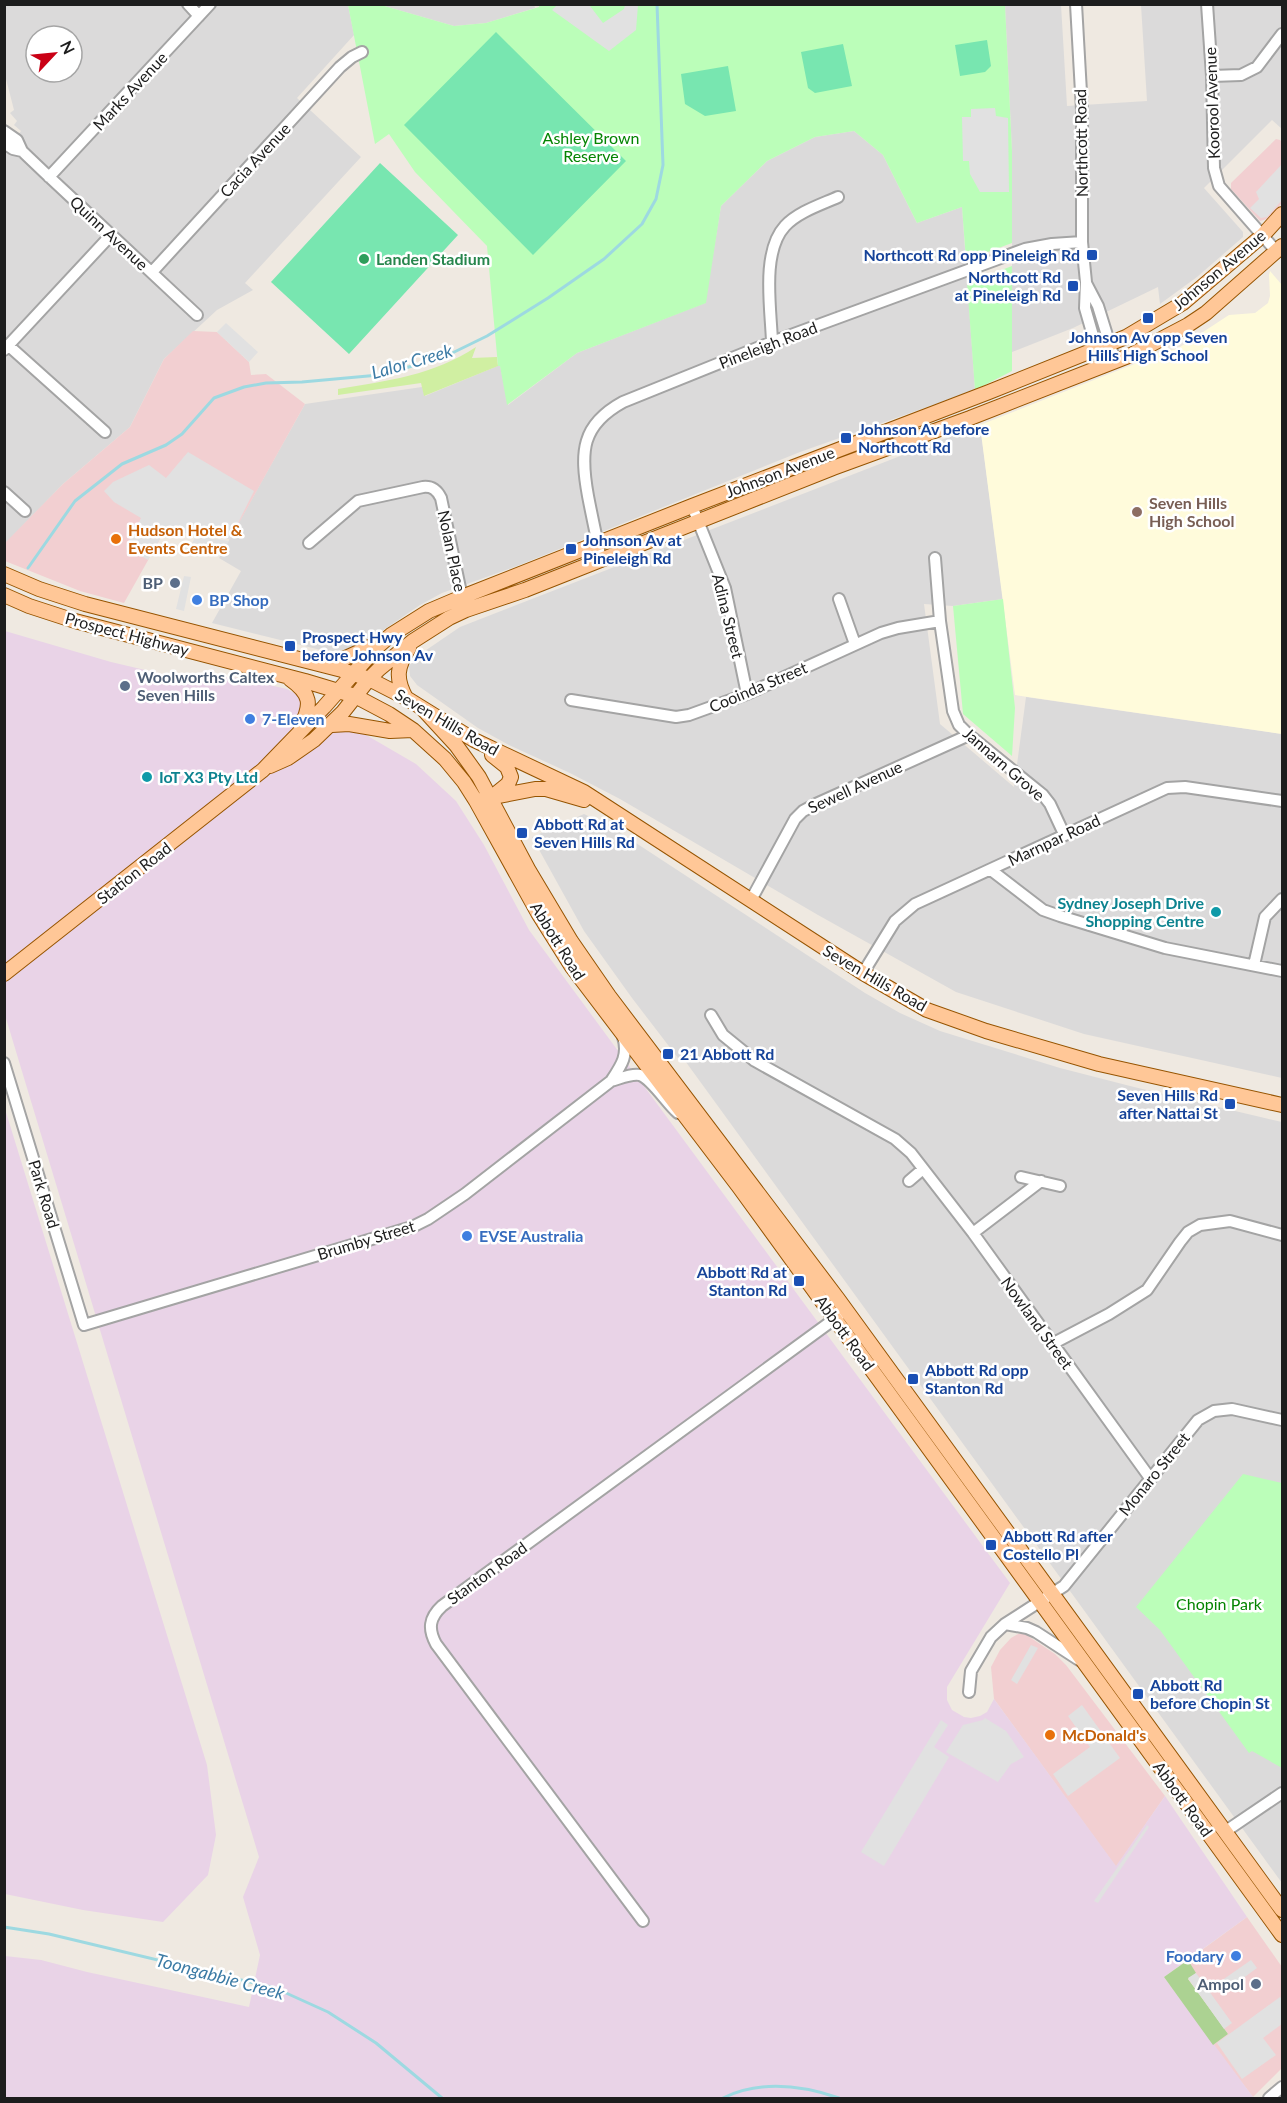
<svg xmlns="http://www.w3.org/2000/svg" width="1287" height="2103" font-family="Lato,sans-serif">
	<rect width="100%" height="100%" fill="#efe9e1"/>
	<!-- residential -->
	<path fill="#dbdada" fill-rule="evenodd" d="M534 4 535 8 486 23 454 26 381 5Z
		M5 5H348L354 35 297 98 361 157 245 283 253 290 217 310 164 359 130 427 63 484 5 544 4 153 21 131 14 125 17 121 10 113 14 110 5 75ZM36 36H72V72H36Z
		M1005 5H1061L1067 106 1147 101 1141 5H1282V129L1272 120 1204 188 1243 232V237L1197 277 1160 304 1158 287 1073 328 1012 352V151Z
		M854 131 883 155 917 223 962 207 975 390 800 452 517 566 442 593 420 605 363 644 345 650 329 652 212 623 241 571 219 558 305 404 422 387 425 396 500 365 508 405 577 353 705 303 721 206 767 161 815 137Z
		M980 425 1003 599 953 606 924 604 940 724 1014 787 1026 697 1282 734V1078L1084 1034 956 992 818 915 620 799 570 773 509 745 478 728 417 685 410 676 409 666 416 657 460 627Z
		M584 814 613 828 865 993 900 1013 940 1031 1060 1068 1134 1087 1282 1122V1883L683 1058H678L632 998 584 931 532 837Z"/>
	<!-- commercial -->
	<path fill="#f2cfd1" d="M1276 139 1280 140 1282 142V203L1267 219 1260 221 1231 189V183Z
		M193 331 217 332 249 362 251 375 266 374 305 404 230 539 165 530 124 603 80 591 5 561 4 544 63 484 130 427 164 359Z
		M1018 1634H1025L1055 1654 1066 1665 1165 1796 1116 1867 994 1699 991 1667 1000 1650 1011 1638Z
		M1247 1917 1282 1967V2068L1253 2097 1213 2045 1228 2034 1188 1978 1195 1973 1188 1960Z"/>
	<!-- industrial -->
	<path fill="#e9d3e7" d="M5 631 111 662 162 674 238 678 287 689 416 764 456 801 484 845 529 930 1010 1583 947 1687V1700L952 1710 964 1717 971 1718 980 1716 987 1712 994 1699 1116 1866 1165 1796 1247 1917 1164 1977 1253 2097 5 2098V1956L41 1960 87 1972 249 2007 260 1955 243 1897 259 1857 5 1015 6 991 4 989Z
		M5 1109 207 1765 216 1835 208 1875 163 1922 83 1910 5 1894Z"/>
	<!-- education -->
	<path fill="#fffbdb" d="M1270 271 1282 285V734L1015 695 980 425 1147 359 1160 352 1177 349 1229 315 1255 313 1268 303 1270 296 1269 275Z"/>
	<!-- grass -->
	<path fill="#d0efa2" d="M476 347 472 358 497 357 498 366 424 396 421 383 338 395V389C387 381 434 375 476 347Z"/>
	<!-- forest -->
	<path fill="#acd292" d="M1188 1960 1196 1973 1188 1979 1228 2034 1213 2045 1164 1977Z"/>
	<!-- park -->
	<path fill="#bbfeb9" d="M539 4 1005 5 1012 151V243L966 260 962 207 917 223 883 155 854 131 815 137 767 161 721 206 706 303 577 353 507 405 500 366H498L487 246 415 172 389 134 375 144 348 5H381L454 26 486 23 539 7Z
		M1012 266V371L975 390 967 283Z
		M1003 599 1015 708 1012 756 963 714 953 606Z
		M1243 1474 1282 1483V1768L1252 1751 1249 1753 1160 1630 1136 1607Z"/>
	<!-- pitch -->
	<path fill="#78e6b0" d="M496 32 626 161 533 255 404 125Z
		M987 40 991 66 985 72 960 76 955 45Z
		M843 44 852 86 815 93 808 88 801 52Z
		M728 66 736 111 705 116 685 104 681 74Z
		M380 163 458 235 349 354 271 282Z"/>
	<!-- parking -->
	<path fill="#e1e1e1" d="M558 4 591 5 590 6 603 23 624 9 625 5H638L636 30 609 51 552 10Z
		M995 108 996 116 1008 118 1009 192H980L970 174 969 161H963L962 117H971V109Z
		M1282 164V200L1267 217 1261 218 1250 208 1259 199 1256 192Z
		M226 323 258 352 249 362 217 332Z
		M188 452 254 491 230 539 165 530 148 560 126 547 141 518 114 502 104 491 113 482 149 465 166 478Z
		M196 536 229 541 225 547 192 543Z
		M184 576 191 577 184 611 176 609Z
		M1031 1645 1038 1648 1017 1684 1011 1680Z
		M1082 1705 1120 1758 1068 1796 1053 1774 1090 1747 1068 1716Z
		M985 1718 1006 1731 1024 1757 1011 1764 998 1782 946 1752 963 1725 983 1720Z
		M941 1720 948 1725 934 1747 949 1757 884 1866 861 1852Z
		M1147 1825 1149 1827 1098 1903 1094 1901Z
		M1251 1960 1257 1968 1227 1990 1221 1981Z
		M1196 1973 1232 2023 1224 2029 1188 1978Z
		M1280 1997 1282 1999V2024L1263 2038 1276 2055 1242 2079 1217 2043Z"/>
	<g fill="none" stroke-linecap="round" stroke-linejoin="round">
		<!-- stream -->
		<path stroke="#9dd9e1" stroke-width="3" d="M28 568 75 501 122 464 166 445 182 434 214 398 244 387 266 383 302 382 379 375 442 358 487 336 548 298 604 259 642 224 656 199 663 165 657 4
			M4 1927 49 1934 275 1988 328 2012 376 2043 442 2098
			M723 2098C760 2080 801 2085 839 2098"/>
		<defs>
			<path id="minor" d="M188 4 199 16
				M1076 4 1082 110V242L1086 282 1085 308 1102 367
				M1207 4 1212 76 1214 168 1219 186 1277 252
				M1212 76 1241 75 1257 67 1282 34
				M4 131 17 140 22 151 44 172 197 315
				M4 143 13 149 22 151
				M49 177 210 4
				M152 272 340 67 352 57 362 52
				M1086 283 1098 306 1115 361
				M772 342C771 309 761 252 785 226 798 212 820 205 838 197
				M9 346 105 432
				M4 350 111 235
				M4 492 25 511
				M692 506 725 588 747 694
				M309 543 358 501 423 487C432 486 437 490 441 498L463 602
				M935 558 940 621 953 711 959 725 969 735 1043 795 1050 804 1064 834
				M601 560C597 539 592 517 588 496 580 452 581 425 623 402L772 342 1025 249 1052 244 1082 242
				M839 599 855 644
				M571 700 676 717 689 715 747 694 881 633 898 628 940 621
				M991 870 1043 910 1060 916 1165 948 1282 971
				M751 900 795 819 803 811 816 804 969 735
				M1254 965 1265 917 1282 899
				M863 973 895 921 915 904 1167 788 1185 787 1282 801
				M711 1015 723 1035 755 1061 895 1139 911 1153 973 1233 1150 1478
				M4 1063 84 1325 412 1227 428 1219 465 1194 611 1081C621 1066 629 1055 623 1037
				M611 1081C619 1079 631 1073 640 1075 652 1079 667 1104 678 1113
				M1021 1177 1060 1186
				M909 1181 923 1169
				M973 1233 1041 1181
				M1052 1344 1109 1314 1147 1290 1180 1242 1188 1232 1200 1225 1230 1221 1282 1235
				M1005 1624 1027 1628 1036 1632 1079 1660 1082 1659
				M969 1692 971 1671 991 1637 1005 1624 1064 1586 1198 1420 1214 1411 1232 1409 1282 1420
				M1226 1831 1282 1793
				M643 1921 436 1644C428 1629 429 1618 442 1606L840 1315
				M1269 2098 1282 2087"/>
			<path id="major" d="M4 574 39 589 85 604 342 670 369 679 406 698 474 740 584 792 863 973 927 1010 986 1031 1099 1064 1282 1105
				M4 595 29 606 75 621 305 681 355 696 389 714 413 730 445 759 464 782 476 801 538 913 572 967 739 1187 1282 1935
				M321 661 341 660 374 645
				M290 679C311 694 312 704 301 726
				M406 698C395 678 397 667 409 648
				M422 708 456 745 479 777 528 869 571 941 609 996 838 1299 1282 1910
				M332 725 349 724 390 731 413 730
				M270 766 288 758 314 740 343 712 369 679 379 669 413 641 449 618 466 610 525 590 833 468 970 418 1131 355 1188 325 1206 313 1282 246
				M492 797 508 784 511 777 507 767 492 755
				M483 799 535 789H546L584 800
				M4 974 263 770 324 707 376 648 391 635 429 611 462 597 692 506 989 392 1126 337 1183 303 1263 235 1282 214"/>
		</defs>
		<!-- minor casing -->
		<use href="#minor" stroke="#a4a4a4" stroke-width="14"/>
		<!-- major casing -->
		<use href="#major" stroke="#965400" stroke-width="16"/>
		<!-- minor -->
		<use href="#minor" stroke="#fff" stroke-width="10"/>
		<!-- major -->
		<use href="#major" stroke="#ffc797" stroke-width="14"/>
	</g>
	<!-- markers -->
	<g fill="#1a4fb4" stroke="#fff" stroke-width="2">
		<rect x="1086" y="249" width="12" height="12" rx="3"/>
		<rect x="1067" y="280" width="12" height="12" rx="3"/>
		<rect x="1142" y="312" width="12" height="12" rx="3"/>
		<rect x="840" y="432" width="12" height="12" rx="3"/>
		<rect x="565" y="543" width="12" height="12" rx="3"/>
		<rect x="284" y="640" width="12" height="12" rx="3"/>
		<rect x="516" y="827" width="12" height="12" rx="3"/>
		<rect x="662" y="1048" width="12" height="12" rx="3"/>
		<rect x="1224" y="1098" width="12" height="12" rx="3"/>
		<rect x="793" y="1275" width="12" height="12" rx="3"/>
		<rect x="907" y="1373" width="12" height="12" rx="3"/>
		<rect x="985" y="1539" width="12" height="12" rx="3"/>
		<rect x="1132" y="1688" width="12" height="12" rx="3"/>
	</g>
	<circle fill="#2e9e5b" stroke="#fff" stroke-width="2" cx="364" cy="259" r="6"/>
	<circle fill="#8d6e63" stroke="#fff" stroke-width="2" cx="1137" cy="512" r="6"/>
	<g fill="#e8710a" stroke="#fff" stroke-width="2">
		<circle cx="116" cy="539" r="6"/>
		<circle cx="1050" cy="1735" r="6"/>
	</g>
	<g fill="#5c6f8a" stroke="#fff" stroke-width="2">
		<circle cx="175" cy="583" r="6"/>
		<circle cx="125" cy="686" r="6"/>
		<circle cx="1256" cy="1984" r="6"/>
	</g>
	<g fill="#3f7fe0" stroke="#fff" stroke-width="2">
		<circle cx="197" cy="600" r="6"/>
		<circle cx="250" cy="719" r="6"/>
		<circle cx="467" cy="1236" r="6"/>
		<circle cx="1236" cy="1956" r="6"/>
	</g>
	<g fill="#0f9aa8" stroke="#fff" stroke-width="2">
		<circle cx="147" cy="777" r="6"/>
		<circle cx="1216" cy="912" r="6"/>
	</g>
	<g text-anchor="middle" stroke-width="5" stroke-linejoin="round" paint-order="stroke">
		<!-- street labels -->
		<g font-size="16" fill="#1d1d1d" stroke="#fff">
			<text transform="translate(130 91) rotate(-47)" y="6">Marks Avenue</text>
			<text transform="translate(1212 103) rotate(-92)" y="6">Koorool Avenue</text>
			<text transform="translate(1081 143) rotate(-91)" y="6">Northcott Road</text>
			<text transform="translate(255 160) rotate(-47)" y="6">Cacia Avenue</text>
			<text transform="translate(109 233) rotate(43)" y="6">Quinn Avenue</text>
			<text transform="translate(1219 270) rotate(-40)" y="6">Johnson Avenue</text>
			<text transform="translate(768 345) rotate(-21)" y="6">Pineleigh Road</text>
			<text transform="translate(780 472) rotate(-21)" y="6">Johnson Avenue</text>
			<text transform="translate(452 551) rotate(78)" y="6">Nolan Place</text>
			<text transform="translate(728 616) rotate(76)" y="6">Adina Street</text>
			<text transform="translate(127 634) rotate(15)" y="6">Prospect Highway</text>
			<text transform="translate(758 687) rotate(-23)" y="6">Cooinda Street</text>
			<text transform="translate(447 722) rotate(30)" y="6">Seven Hills Road</text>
			<text transform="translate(1004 764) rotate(41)" y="6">Jannarn Grove</text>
			<text transform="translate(855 787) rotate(-25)" y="6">Sewell Avenue</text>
			<text transform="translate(1054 840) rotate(-25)" y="6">Marnpar Road</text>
			<text transform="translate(134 873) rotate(-38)" y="6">Station Road</text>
			<text transform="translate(558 941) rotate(58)" y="6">Abbott Road</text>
			<text transform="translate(875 978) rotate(30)" y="6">Seven Hills Road</text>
			<text transform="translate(44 1194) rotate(73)" y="6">Park Road</text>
			<text transform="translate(366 1240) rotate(-17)" y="6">Brumby Street</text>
			<text transform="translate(1037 1323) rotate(54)" y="6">Nowland Street</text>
			<text transform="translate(845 1333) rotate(54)" y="6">Abbott Road</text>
			<text transform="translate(1154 1474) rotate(-51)" y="6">Monaro Street</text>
			<text transform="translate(487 1573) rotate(-36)" y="6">Stanton Road</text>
			<text transform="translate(1183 1799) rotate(54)" y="6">Abbott Road</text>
		</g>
		<!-- park labels -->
		<g font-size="16" fill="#048402" stroke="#fff">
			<text x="591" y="144">Ashley Brown<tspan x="591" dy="18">Reserve</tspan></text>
			<text x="1219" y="1610">Chopin Park</text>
		</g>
		<!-- transit labels -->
		<g font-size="16" font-weight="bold" fill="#164399" stroke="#fff" text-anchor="start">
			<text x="1080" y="261" text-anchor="end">Northcott Rd opp Pineleigh Rd</text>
			<text x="1061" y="283" text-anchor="end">Northcott Rd<tspan x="1061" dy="18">at Pineleigh Rd</tspan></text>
			<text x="1148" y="343" text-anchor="middle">Johnson Av opp Seven<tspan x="1148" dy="18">Hills High School</tspan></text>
			<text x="858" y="435">Johnson Av before<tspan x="858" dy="18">Northcott Rd</tspan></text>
			<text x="583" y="546">Johnson Av at<tspan x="583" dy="18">Pineleigh Rd</tspan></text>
			<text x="302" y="643">Prospect Hwy<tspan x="302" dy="18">before Johnson Av</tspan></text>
			<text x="534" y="830">Abbott Rd at<tspan x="534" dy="18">Seven Hills Rd</tspan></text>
			<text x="680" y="1060">21 Abbott Rd</text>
			<text x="1218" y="1101" text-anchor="end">Seven Hills Rd<tspan x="1218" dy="18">after Nattai St</tspan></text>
			<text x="787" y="1278" text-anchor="end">Abbott Rd at<tspan x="787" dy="18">Stanton Rd</tspan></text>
			<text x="925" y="1376">Abbott Rd opp<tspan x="925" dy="18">Stanton Rd</tspan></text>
			<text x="1003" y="1542">Abbott Rd after<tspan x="1003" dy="18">Costello Pl</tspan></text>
			<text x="1150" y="1691">Abbott Rd<tspan x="1150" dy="18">before Chopin St</tspan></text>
		</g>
		<!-- leisure labels -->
		<g font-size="16" font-weight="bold" fill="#27864d" stroke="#fff" text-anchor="start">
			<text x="376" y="265">Landen Stadium</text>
		</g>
		<!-- education labels -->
		<g font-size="16" font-weight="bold" fill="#785e54" stroke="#fff" text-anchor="start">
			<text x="1149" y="509">Seven Hills<tspan x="1149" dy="18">High School</tspan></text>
		</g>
		<!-- food labels -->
		<g font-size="16" font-weight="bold" fill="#c56008" stroke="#fff" text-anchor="start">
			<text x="128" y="536">Hudson Hotel &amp;<tspan x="128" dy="18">Events Centre</tspan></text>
			<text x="1062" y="1741">McDonald's</text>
		</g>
		<!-- service labels -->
		<g font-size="16" font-weight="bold" fill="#4e5e75" stroke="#fff" text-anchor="end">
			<text x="163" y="589">BP</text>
			<text x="137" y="683" text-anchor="start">Woolworths Caltex<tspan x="137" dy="18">Seven Hills</tspan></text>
			<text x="1244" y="1990">Ampol</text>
		</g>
		<!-- shop labels -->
		<g font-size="16" font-weight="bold" fill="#366cbe" stroke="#fff" text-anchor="start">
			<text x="209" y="606">BP Shop</text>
			<text x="262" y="725">7-Eleven</text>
			<text x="479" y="1242">EVSE Australia</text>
			<text x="1224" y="1962" text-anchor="end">Foodary</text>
		</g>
		<!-- culture labels -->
		<g font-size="16" font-weight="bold" fill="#0d838f" stroke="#fff" text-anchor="start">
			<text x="159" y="783">IoT X3 Pty Ltd</text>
			<text x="1204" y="909" text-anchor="end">Sydney Joseph Drive<tspan x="1204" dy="18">Shopping Centre</tspan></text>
		</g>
		<!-- water labels -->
		<g font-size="18" font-style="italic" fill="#3c7ba5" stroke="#fff">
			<text transform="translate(412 362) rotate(-16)" y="6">Lalor Creek</text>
			<text transform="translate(220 1977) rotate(15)" y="6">Toongabbie Creek</text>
		</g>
	</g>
	<!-- border -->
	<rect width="1287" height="2103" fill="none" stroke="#1d1d1d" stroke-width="12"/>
	<!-- north arrow -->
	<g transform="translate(54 54) rotate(64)"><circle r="28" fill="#ffffff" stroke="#a5a5a5" stroke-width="1.5"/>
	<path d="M0-4.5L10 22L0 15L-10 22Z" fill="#ca0015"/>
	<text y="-9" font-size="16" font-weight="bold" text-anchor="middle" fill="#1d1d1d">N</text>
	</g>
</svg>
